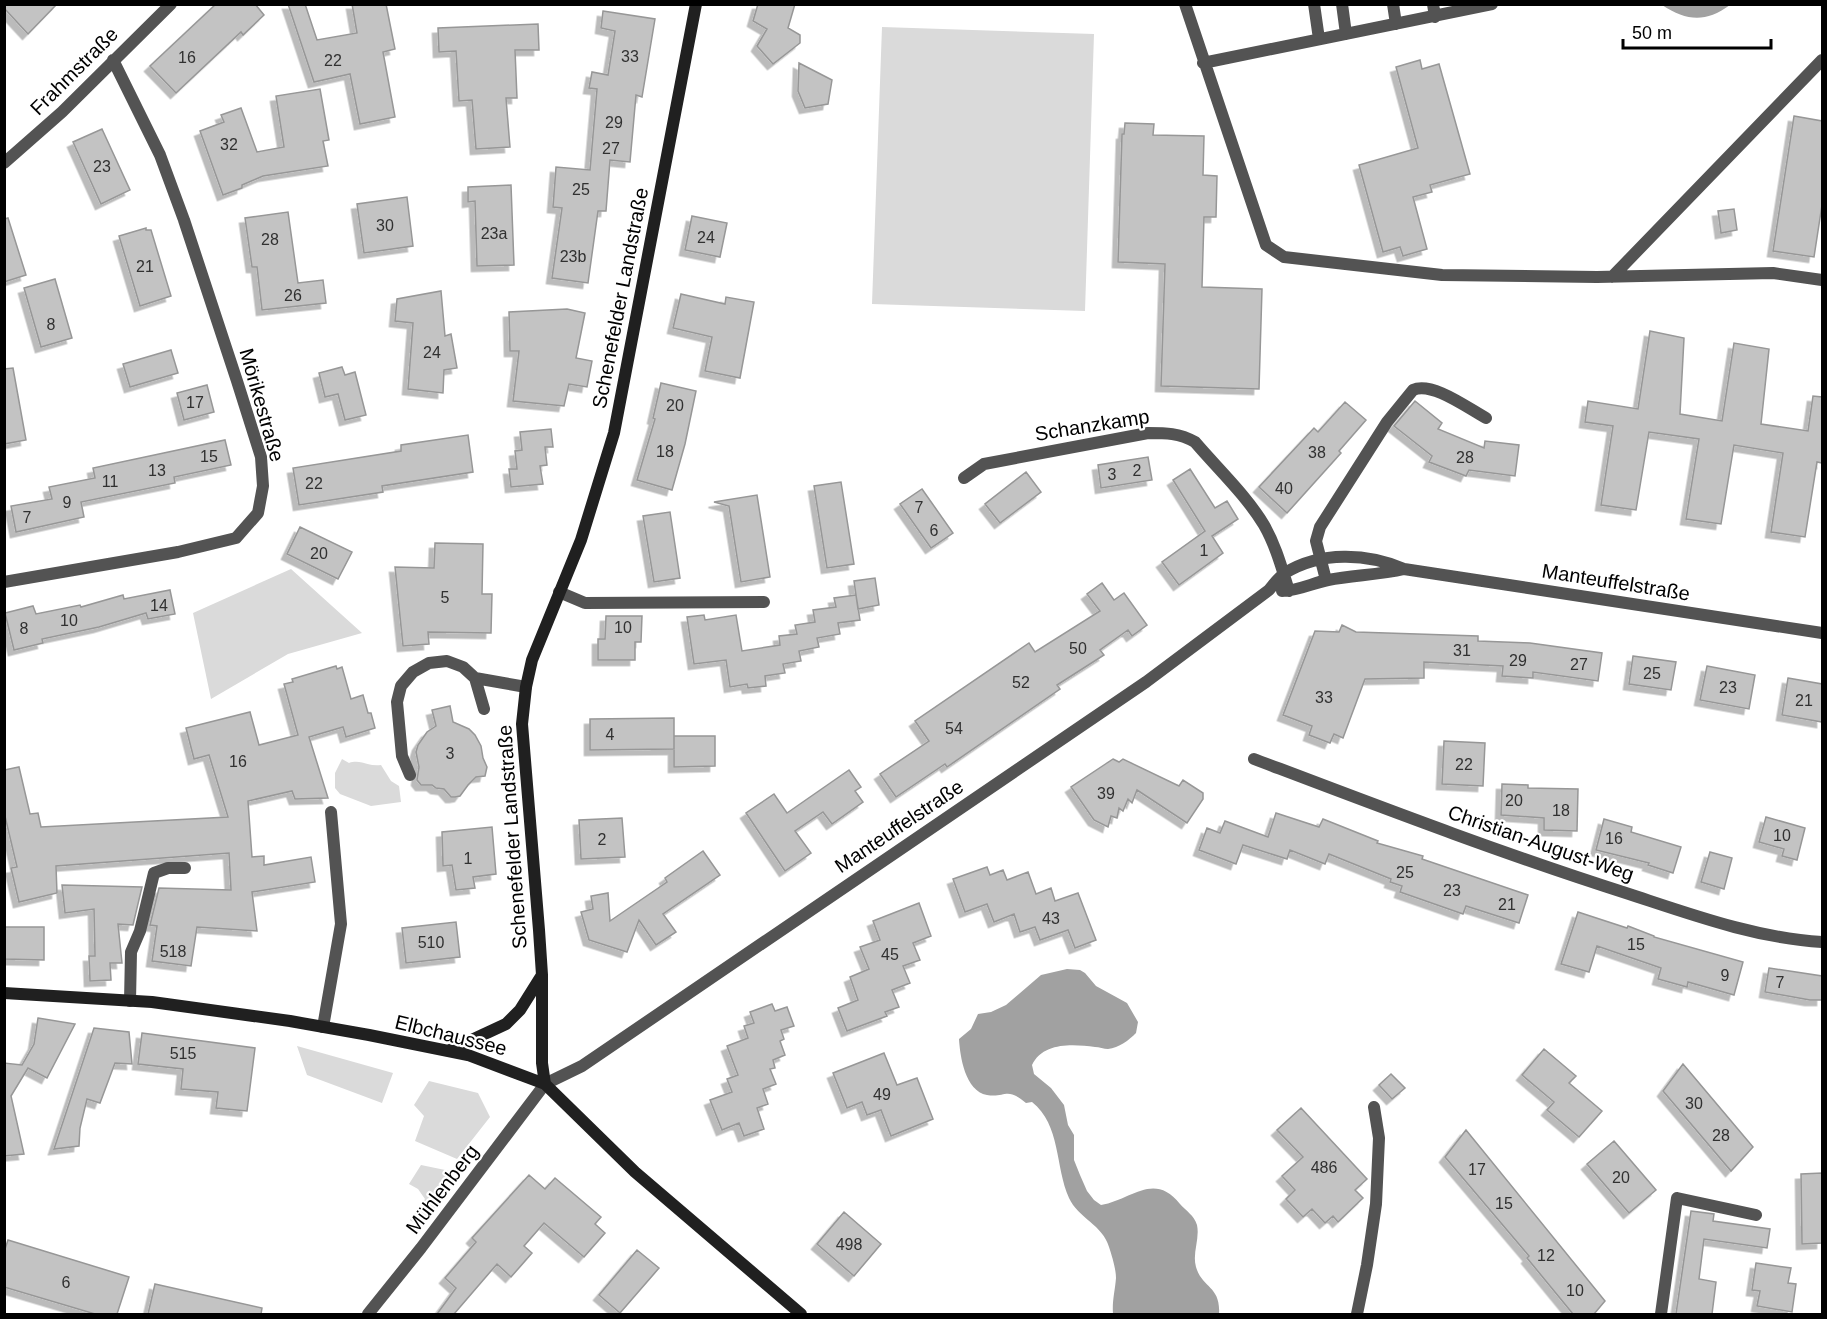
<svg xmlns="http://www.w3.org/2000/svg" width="1827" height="1319" font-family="Arial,sans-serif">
	<defs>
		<filter id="shadow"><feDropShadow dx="-5.5" dy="5.5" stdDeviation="0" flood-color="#0004"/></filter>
	</defs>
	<rect width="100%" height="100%" fill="#fff"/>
	<!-- green -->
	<path fill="#dadada" d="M882 27 1094 34 1085 311 872 304Z
		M291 569 362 633 288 654 211 699 193 613Z
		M342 759 349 763C361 759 369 767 381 765L391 781 399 786 401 802 371 806 340 794 335 788V773Z
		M297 1046 393 1073 382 1103 307 1075Z
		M429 1081 478 1093 490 1117 457 1159 415 1141 424 1116 414 1105Z
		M421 1165 450 1171 441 1187 440 1202 420 1227 410 1220 425 1199 418 1189 409 1184Z"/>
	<!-- water -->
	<path fill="#a1a1a1" d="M1662 5H1730C1705 23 1687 21 1662 5Z
		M1067 969 1080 970 1085 973 1096 986 1127 1003 1138 1022 1136 1033C1129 1040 1119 1048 1108 1049 1104 1049 1099 1047 1095 1047 1073 1044 1043 1042 1032 1065L1034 1074 1051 1088 1064 1105 1068 1125 1074 1135V1160L1080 1175 1087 1191 1094 1200 1101 1205C1131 1200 1154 1171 1180 1204 1186 1211 1194 1215 1197 1225 1200 1239 1192 1253 1196 1267 1202 1288 1221 1286 1219 1314H1113C1112 1301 1115 1291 1116 1278 1116 1269 1112 1256 1109 1247 1103 1225 1078 1218 1069 1198 1055 1167 1061 1125 1032 1102L1026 1103C1006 1086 1006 1098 987 1095 965 1091 960 1056 959 1039L971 1029 978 1014 991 1012 1006 1005 1041 975Z"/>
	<!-- building -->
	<path fill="#c3c3c3" stroke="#979797" stroke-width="1.5" filter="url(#shadow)" d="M4 4H57L28 34 4 8Z
		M216 4H255L264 15 243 35 241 32 176 93 150 66Z
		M288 4H305L317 40 357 33 352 4H386L395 49 383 52 395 117 360 124 350 74 314 82Z
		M758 4H795L788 28 800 35V43L773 64 757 46 767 29 753 21Z
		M603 11 655 19 642 97 636 95 630 162 610 160 606 211H598L588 283 552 278 562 208 553 207 556 167 590 170 597 89 589 88 592 72 608 75 615 31 601 28Z
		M538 24 539 50H515L517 98H506L510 147 476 149 472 100 459 101 456 51 439 52 438 28Z
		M1420 60 1422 69 1439 64 1470 174 1430 185 1432 192 1413 197 1427 249 1403 256 1400 247 1383 252 1359 165 1418 148 1396 67Z
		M799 63 832 80 828 104 805 108 798 91Z
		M320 89 329 140 323 141 328 166 263 176 242 185V188L223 195 200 131 224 122 221 115 241 108 257 152 284 147 276 96Z
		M1794 116 1822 121V205L1814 257 1773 251Z
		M1125 123 1154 124 1153 135 1204 136 1203 175 1217 176 1216 217H1204L1202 287 1262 289 1259 389 1161 386 1165 264 1118 262 1122 134H1124Z
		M102 129 130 190 101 204 73 142Z
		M511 185 514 265 477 266 475 201 468 202V187Z
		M407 197 413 246 364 253 357 204Z
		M1734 209 1737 230 1721 233 1718 211Z
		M288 212 298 283 323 280 326 303 262 310 257 267H252L245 218Z
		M692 216 727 223 720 257 685 250Z
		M8 218 26 275 4 282V219Z
		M146 228V230H151L171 296 140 306 119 236Z
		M55 279 72 338 41 347 24 288Z
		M441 291 445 336 451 334 457 368 444 370 443 393 408 389 413 323 395 321 397 299Z
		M681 294 725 304 726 297 754 302 740 378 705 371 712 337 673 328Z
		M567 309 585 313 576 358 592 361 587 387 569 384 564 406 513 401 519 351H510L509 312Z
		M1650 331 1684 338 1680 414 1722 421 1734 343 1769 349 1761 424 1808 431 1813 396 1822 397V463L1817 462 1805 537 1771 532 1783 453 1734 445 1721 524 1686 519 1699 439 1649 432 1636 510 1601 505 1613 426 1585 422 1588 401 1638 409Z
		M171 350 178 373 130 387 123 364Z
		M342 367 345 375 355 372 366 415 345 420 338 394 325 397 319 373Z
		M13 368 26 440 4 444V369Z
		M661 383 696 391 685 444 672 490 637 480 655 419 653 418Z
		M207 385 214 412 184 420 177 393Z
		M1415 401 1442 423 1438 429 1484 448 1485 441 1519 445 1515 476 1469 470 1466 476 1429 462 1432 456 1394 426Z
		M1345 402 1366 420 1339 451 1341 453 1287 513 1259 487 1314 428 1318 432Z
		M551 429 553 447H545L547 465 540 466 543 484 511 487 509 469H517L515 451 522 450 520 432Z
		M468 435 473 472 382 486 383 492 299 505 293 468 401 451V445Z
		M225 440 231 465 174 477 175 483 81 502 84 517 16 532 11 506 52 499 49 487 95 478 93 468Z
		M1148 457 1152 480 1101 488 1098 465Z
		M1190 469 1215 508 1227 501 1238 519 1212 536 1223 553 1179 585 1162 562 1205 531 1173 480Z
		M1026 472 1041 492 1000 523 985 504Z
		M841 482 854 564 827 568 814 486Z
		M922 489 953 533 931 548 900 504Z
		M757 495 770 577 741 582 729 506 714 502Z
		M670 512 680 578 654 582 643 516Z
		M300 527 352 552 338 579 287 554Z
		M435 543 483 544 482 594H492L491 633 428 632 429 644 403 646 395 567 434 568Z
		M875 578 879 605 858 609 854 581Z
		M1102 583 1114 600 1124 593 1147 625 1132 636 1128 630 1100 650 1104 655 1057 685 1060 689 947 767 945 764 896 797 880 774 929 741 915 721 1029 643 1035 652 1100 611 1087 594Z
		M170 590 175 614 148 619 146 613 99 627 42 639 43 643 14 650 5 613 33 606 36 614 80 605 81 607 123 595 124 599Z
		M856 595 860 620 838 623 840 634 817 638 819 647 799 651 801 661 783 664 785 673 765 676 766 686 748 688 747 684 730 687 726 660 694 664 687 617 704 615 705 620 736 615 742 651 780 645 779 636 797 634 795 625 815 622 813 610 836 607 834 598Z
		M606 616H642L641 642H635V660H598V639H605Z
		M1342 625 1356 632 1478 636V641L1530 643 1602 653 1598 681 1533 672V678L1502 676 1503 666 1424 662V678L1365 679 1343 738 1334 734 1330 743 1309 735 1312 726 1283 715 1315 631 1339 632Z
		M1633 656 1676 662 1671 690 1629 684Z
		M336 666 337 669 342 667 351 699 363 695 368 713H371L375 728 346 737 343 727 309 737 328 798 295 799 292 791 248 801 252 857 264 856V865L311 857 315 882 252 892 257 931 197 927 191 966 152 961 157 926 150 925 159 888 231 890 229 853 56 866 57 893 19 902 11 868 17 867 4 812V770L19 767 30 814 38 813 41 827 228 817 209 755 194 759 186 728 250 712 259 745 298 735 284 684 293 682 292 679Z
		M1707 666 1755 675 1749 709 1700 700Z
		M1788 678 1822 684V722L1782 715Z
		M450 706 453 722 469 729 475 735 481 746 483 758 487 767 485 776 476 777 468 785 460 796 455 797H451L444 789 436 788 432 785H421L417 780 419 767 416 752 418 745 427 732 436 726 432 710Z
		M674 718V749L590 750V719Z
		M674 736H715V766L674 767Z
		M1444 741 1485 743 1483 786 1442 784Z
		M1113 759 1119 762 1123 759 1179 786 1183 780 1203 793V799L1187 823 1137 790 1132 803 1128 799 1123 811 1119 808 1117 818 1111 816 1108 827 1094 820 1071 787Z
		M849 770 861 787 855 791 863 802 832 824 823 812 795 831 811 853 785 871 746 813 774 794 787 813Z
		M1502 784 1528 785V788L1578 789 1577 831 1544 830V818L1501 815Z
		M1276 813 1319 827 1323 819 1378 841 1377 843 1423 856 1422 859 1528 895 1519 923 1466 906 1463 914 1400 892 1402 886 1390 882 1391 879 1329 854 1325 864 1290 850 1287 859 1243 845 1236 864 1199 850 1207 828 1220 833 1225 821 1268 837Z
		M1766 817 1805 828 1797 860 1782 856 1784 849 1759 842Z
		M622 818 625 857 581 859 579 820Z
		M1604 819 1632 827 1631 832 1681 847 1673 873 1648 865 1649 863 1596 850Z
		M492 827 496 874 473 877 475 888 456 890 452 865 443 866 442 832Z
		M703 851 720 875 663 914 676 932 656 945 639 920 627 952 589 940 581 912 593 909 591 896 608 893 610 921 667 882 665 878Z
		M1710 852 1732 858 1724 889 1701 882Z
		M987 867 990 875 1003 870 1007 880 1028 872 1036 894 1051 888 1055 901 1078 893 1096 940 1075 948 1068 930 1040 940 1035 927 1020 932 1014 914 994 922 987 904 965 912 953 879Z
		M62 885 142 887 133 925 118 924 122 963H110L111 980 90 981 89 956H95L94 909 65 913Z
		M919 903 931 936 913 943 920 960 903 966 910 983 892 990 899 1007 885 1012 887 1016 847 1031 838 1008 858 1000 850 977 869 969 860 947 880 940 873 921Z
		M1578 912 1627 928 1628 926 1654 936V937L1743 962 1734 995 1688 982 1687 987 1658 979 1661 968 1597 946 1589 972 1561 964Z
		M456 922 460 957 406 963 402 928Z
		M4 927H44V960L4 959Z
		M1769 968 1822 976V1000H1810L1765 992Z
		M772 1004 775 1011 787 1007 794 1026 781 1030 784 1039 780 1041 785 1055 773 1060 775 1068 770 1069 776 1084 763 1089 768 1104 757 1108 764 1129 744 1136 739 1123 722 1130 710 1100 732 1092 727 1079 738 1075 727 1046 748 1038 744 1026 754 1023 750 1012Z
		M38 1018 75 1024 47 1078 28 1068 11 1096 24 1154 4 1156V1063L22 1065 34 1044Z
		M94 1028 129 1032 132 1064 115 1063 100 1103 87 1099 80 1128 79 1146 54 1149Z
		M142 1033 255 1048 247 1111 216 1108 218 1092 181 1089 183 1069 138 1064Z
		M1544 1049 1576 1076 1569 1083 1602 1111 1579 1137 1547 1110 1554 1102 1522 1075Z
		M884 1053 897 1085 917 1078 933 1119 891 1136 881 1110 867 1115 862 1102 847 1108 833 1073Z
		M1683 1064 1753 1147 1731 1171 1663 1091Z
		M1391 1074 1405 1088 1392 1099 1379 1085Z
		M1301 1108 1367 1179 1355 1190 1363 1198 1338 1222 1333 1216 1325 1223 1312 1209 1303 1217 1286 1199 1295 1190 1282 1176 1303 1157 1277 1130Z
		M1466 1130 1605 1301 1594 1314H1573L1527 1258 1529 1256 1445 1157Z
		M1614 1141 1656 1190 1629 1213 1587 1164Z
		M1822 1173V1243L1802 1244 1801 1174Z
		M529 1175 545 1189 555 1178 601 1217 595 1224 605 1233 584 1257 544 1223 524 1246 532 1253 511 1277 497 1264 454 1314H437L456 1288 445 1278 476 1242 472 1238Z
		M1691 1211 1714 1214 1713 1221 1770 1229 1767 1248 1704 1239 1699 1279 1716 1282 1712 1314H1676Z
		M844 1212 881 1244 854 1276 817 1244Z
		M8 1240 129 1277 117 1314H95L4 1287V1252Z
		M637 1250 659 1268 620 1313 599 1295Z
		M1756 1263 1791 1268 1788 1283 1796 1284 1792 1312 1757 1306 1760 1291 1752 1290Z
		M155 1284 262 1308 261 1314H148Z"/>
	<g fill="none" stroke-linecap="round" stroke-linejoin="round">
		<!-- service -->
		<path stroke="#535353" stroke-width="12" d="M1185 4 1266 245 1284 257 1442 275 1597 277 1773 273 1822 280
			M1314 4 1319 39
			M1342 4 1346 34
			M1393 4 1396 24
			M1433 4 1435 17
			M1203 63 1492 4
			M1612 277 1822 60
			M475 678 484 709
			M410 775 402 756 397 702 401 686 413 672 429 663 447 661 463 667 475 678 526 687
			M130 1001 131 952 140 931 154 873 168 868H185
			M323 1027 341 924 331 812
			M1357 1314 1367 1265 1376 1204 1379 1138 1374 1107
			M1661 1314 1677 1198 1756 1215"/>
		<!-- minor -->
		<path stroke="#535353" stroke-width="12" d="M4 163 62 112 171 4
			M964 478 984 464 1148 433C1166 433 1179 433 1195 442 1218 469 1246 495 1264 525 1276 546 1282 569 1289 591
			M1326 580 1316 541 1320 527 1387 422 1413 390C1432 381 1469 409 1486 418
			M4 582 178 552 236 538 258 513 263 486 261 457 237 381 184 220 160 155 113 60
			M1282 591C1297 591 1313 583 1328 580 1353 575 1379 575 1404 569
			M559 592 585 603 764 602
			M1254 759C1378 806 1503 854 1629 894 1693 915 1756 938 1822 942
			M368 1314 421 1248 545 1084 582 1066 1146 682 1269 590C1274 584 1279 577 1285 573 1321 551 1367 553 1404 569L1822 633"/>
		<!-- secondary -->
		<path stroke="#202020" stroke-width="12" d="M4 993 152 1002 290 1021 369 1035 468 1055 545 1084 635 1172 801 1314
			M448 1051 506 1024 520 1010 542 975
			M545 1084 542 1063V975L539 930 522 724 526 687 532 660 581 540 614 433 696 4"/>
	</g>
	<g text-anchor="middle" stroke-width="4.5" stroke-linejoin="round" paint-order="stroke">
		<!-- number labels -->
		<g font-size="16" fill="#313131">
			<text x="630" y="62">33</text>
			<text x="187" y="63">16</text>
			<text x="333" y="66">22</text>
			<text x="614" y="128">29</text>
			<text x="229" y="150">32</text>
			<text x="611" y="154">27</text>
			<text x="102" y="172">23</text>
			<text x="581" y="195">25</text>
			<text x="385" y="231">30</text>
			<text x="494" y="239">23a</text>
			<text x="706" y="243">24</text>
			<text x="270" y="245">28</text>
			<text x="573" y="262">23b</text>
			<text x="145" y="272">21</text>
			<text x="293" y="301">26</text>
			<text x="51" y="330">8</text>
			<text x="432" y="358">24</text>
			<text x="195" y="408">17</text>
			<text x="675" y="411">20</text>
			<text x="665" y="457">18</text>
			<text x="1317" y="458">38</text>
			<text x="209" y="462">15</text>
			<text x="1465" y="463">28</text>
			<text x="157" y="476">13</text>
			<text x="1137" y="476">2</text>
			<text x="1112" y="480">3</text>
			<text x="110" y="487">11</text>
			<text x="314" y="489">22</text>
			<text x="1284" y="494">40</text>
			<text x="67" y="508">9</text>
			<text x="919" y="513">7</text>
			<text x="27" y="523">7</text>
			<text x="934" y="536">6</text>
			<text x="1204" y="556">1</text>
			<text x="319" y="559">20</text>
			<text x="445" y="603">5</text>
			<text x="159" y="611">14</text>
			<text x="69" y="626">10</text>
			<text x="623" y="633">10</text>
			<text x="24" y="634">8</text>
			<text x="1078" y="654">50</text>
			<text x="1462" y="656">31</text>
			<text x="1518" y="666">29</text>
			<text x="1579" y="670">27</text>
			<text x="1652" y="679">25</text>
			<text x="1021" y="688">52</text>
			<text x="1728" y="693">23</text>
			<text x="1324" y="703">33</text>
			<text x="1804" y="706">21</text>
			<text x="954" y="734">54</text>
			<text x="610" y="740">4</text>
			<text x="450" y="759">3</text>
			<text x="238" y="767">16</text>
			<text x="1464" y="770">22</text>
			<text x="1106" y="799">39</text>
			<text x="1514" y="806">20</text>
			<text x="1561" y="816">18</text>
			<text x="1782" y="841">10</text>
			<text x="1614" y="844">16</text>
			<text x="602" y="845">2</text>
			<text x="468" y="864">1</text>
			<text x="1405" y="878">25</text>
			<text x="1452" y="896">23</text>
			<text x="1507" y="910">21</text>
			<text x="1051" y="924">43</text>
			<text x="431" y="948">510</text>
			<text x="1636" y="950">15</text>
			<text x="173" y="957">518</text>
			<text x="890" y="960">45</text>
			<text x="1725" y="981">9</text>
			<text x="1780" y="988">7</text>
			<text x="183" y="1059">515</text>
			<text x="882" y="1100">49</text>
			<text x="1694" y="1109">30</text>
			<text x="1721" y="1141">28</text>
			<text x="1324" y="1173">486</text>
			<text x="1477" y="1175">17</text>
			<text x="1621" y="1183">20</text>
			<text x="1504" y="1209">15</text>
			<text x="849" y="1250">498</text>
			<text x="1546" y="1261">12</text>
			<text x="66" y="1288">6</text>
			<text x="1575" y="1296">10</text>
		</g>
		<!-- street labels -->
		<g font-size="20" fill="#000" stroke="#fff">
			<text transform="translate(74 71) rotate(-45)" y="7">Frahmstraße</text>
			<text transform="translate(620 298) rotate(-79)" y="7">Schenefelder Landstraße</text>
			<text transform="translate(262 405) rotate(74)" y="7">Mörikestraße</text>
			<text transform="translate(1092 425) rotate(-9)" y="7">Schanzkamp</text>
			<text transform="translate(1616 582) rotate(9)" y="7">Manteuffelstraße</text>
			<text transform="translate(899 826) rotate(-34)" y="7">Manteuffelstraße</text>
			<text transform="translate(512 837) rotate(-94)" y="7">Schenefelder Landstraße</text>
			<text transform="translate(1541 843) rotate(19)" y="7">Christian-August-Weg</text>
			<text transform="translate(451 1035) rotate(14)" y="7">Elbchaussee</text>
			<text transform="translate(442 1189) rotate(-53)" y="7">Mühlenberg</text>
		</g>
	</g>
	<!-- border -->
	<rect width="1827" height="1319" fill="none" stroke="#000000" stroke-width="12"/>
	<!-- scale -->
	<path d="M1623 39v9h148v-9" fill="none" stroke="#000000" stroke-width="3"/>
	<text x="1632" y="39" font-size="18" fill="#000000" stroke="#ffffff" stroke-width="4.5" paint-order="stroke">50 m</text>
</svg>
